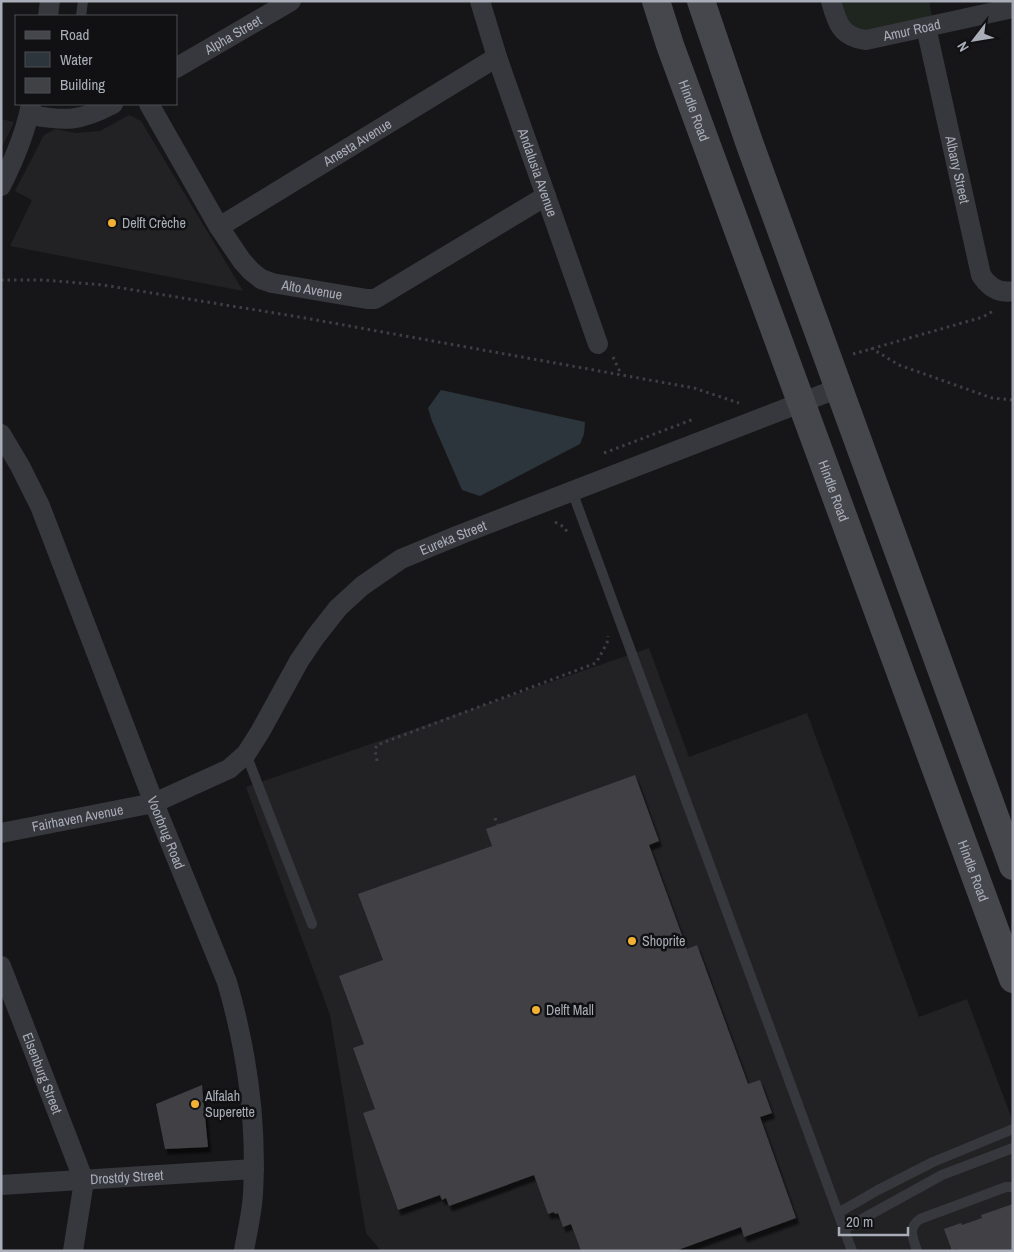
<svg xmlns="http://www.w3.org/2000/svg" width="1014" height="1252" font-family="'Archivo Narrow',sans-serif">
	<defs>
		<filter id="shadow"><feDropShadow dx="3" dy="5.5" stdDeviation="1" flood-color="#0009"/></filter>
	</defs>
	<rect width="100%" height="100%" fill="#161618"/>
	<!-- built -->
	<path fill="#222225" d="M129 115 141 121 243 291 10 246 32 200 15 191 44 135 55 129 75 133 100 131Z
		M1 119 14 122 1 149Z
		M649 648 689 757 807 713 919 1017 967 999 1013 1122V1251H381L366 1233 330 1015 246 787Z"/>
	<!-- green -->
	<path fill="#1e261f" d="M839 1H929L932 17 863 31 848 24Z"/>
	<!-- water -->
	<path fill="#2c353c" d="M441 390 585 422 584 434 580 444 480 496 462 490 432 421 428 408Z"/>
	<!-- building -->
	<path fill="#404145" filter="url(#shadow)" d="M635 775 659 841 649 845 687 949 697 945 748 1084 760 1080 772 1113 760 1117 796 1218 744 1237 741 1227 675 1251H581L571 1224 563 1227 558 1213 555 1214 554 1212 548 1214 534 1175 449 1206 446 1198 442 1200 440 1195 398 1210 363 1113 375 1109 353 1048 364 1044 339 976 383 960 358 894 492 846 486 829Z
		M202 1085 208 1147 165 1149 156 1104Z
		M1013 1204V1251H958L957 1249 952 1251 944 1229 961 1223 962 1225 982 1218 981 1215Z"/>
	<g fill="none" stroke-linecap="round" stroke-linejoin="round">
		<!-- path -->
		<path stroke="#3d3f44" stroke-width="3" stroke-dasharray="2.5 4" stroke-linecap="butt" d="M1 280H44L103 285 305 318 694 388 739 403
			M871 348 899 365 992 398 1013 400
			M853 354 983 317 993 311
			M613 357 621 374
			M604 453 694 419
			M555 522 564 527 568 533
			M377 761 375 750 377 745 596 663 607 643 608 636
			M495 818 499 827"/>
		<!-- lane -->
		<path stroke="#37383d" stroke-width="10" d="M81 16 83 1
			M572 491 852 1251
			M246 754 312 924
			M838 1213 878 1190 933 1162 1013 1129
			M844 1229 942 1175 1013 1148
			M917 1251C913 1238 907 1228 920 1219L1006 1187H1013"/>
		<!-- street -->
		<g stroke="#37383d" stroke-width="20">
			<path id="s1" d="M480 1 497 57 598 344"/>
			<path id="s2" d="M831 1C837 23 841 37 866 40L1013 8"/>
			<path d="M48 16 50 1"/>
			<path id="s3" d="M926 27 981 275C988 286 998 294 1013 291"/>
			<path id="s4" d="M176 68 291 1"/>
			<path id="s5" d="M149 104 219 227 242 261 251 271 261 279 272 283 367 299H375L546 196"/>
			<path d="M29 115C66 121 79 122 113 104"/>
			<path d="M1 186C14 160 26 132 31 104"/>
			<path id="s6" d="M219 227 497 57"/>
			<path id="s7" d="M1 434 20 466 40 506 154 803 227 982C247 1051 257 1123 253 1194 252 1213 247 1232 244 1251"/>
			<path id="s8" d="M1 833 154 803 229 769 246 754 260 732 299 661 316 636 338 608 362 586 401 559 459 535 839 388"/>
			<path id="s9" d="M1 966 84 1181 73 1251"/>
			<path id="s10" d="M1 1185 254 1169"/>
		</g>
		<!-- secondary -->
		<g stroke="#45474d" stroke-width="28">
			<path id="s11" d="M656 1 670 45 1013 979"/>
			<path d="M701 1 749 142 1013 866"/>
		</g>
	</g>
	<!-- markers -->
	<g fill="#f2b134" stroke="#111113" stroke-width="2">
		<circle cx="112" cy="223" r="5"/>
		<circle cx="632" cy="941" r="5"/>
		<circle cx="536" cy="1010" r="5"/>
		<circle cx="195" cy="1104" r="5"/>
	</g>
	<g text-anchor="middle" stroke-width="5" stroke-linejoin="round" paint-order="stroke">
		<!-- street labels -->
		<g font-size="14" fill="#a8adb8" stroke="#111113">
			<text dy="5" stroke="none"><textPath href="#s2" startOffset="104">Amur Road</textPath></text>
			<text dy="5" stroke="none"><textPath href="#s4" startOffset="66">Alpha Street</textPath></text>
			<text dy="5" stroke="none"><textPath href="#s11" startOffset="116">Hindle Road</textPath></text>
			<text dy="5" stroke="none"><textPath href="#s6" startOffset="162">Anesta Avenue</textPath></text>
			<text dy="5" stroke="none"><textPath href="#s3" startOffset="146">Albany Street</textPath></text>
			<text dy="5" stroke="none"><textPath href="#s1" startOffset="181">Andalusia Avenue</textPath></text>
			<text dy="5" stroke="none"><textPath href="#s5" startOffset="261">Alto Avenue</textPath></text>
			<text dy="5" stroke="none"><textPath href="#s11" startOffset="521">Hindle Road</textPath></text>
			<text dy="5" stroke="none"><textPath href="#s8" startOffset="570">Eureka Street</textPath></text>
			<text dy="5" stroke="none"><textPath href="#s8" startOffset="78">Fairhaven Avenue</textPath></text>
			<text dy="5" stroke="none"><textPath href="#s7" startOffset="432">Voorbrug Road</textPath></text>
			<text dy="5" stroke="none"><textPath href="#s11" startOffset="926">Hindle Road</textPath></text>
			<text dy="5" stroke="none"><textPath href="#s9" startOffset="115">Elsenburg Street</textPath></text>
			<text dy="5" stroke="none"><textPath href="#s10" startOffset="126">Drostdy Street</textPath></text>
		</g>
		<!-- poi labels -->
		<g font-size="14" fill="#a8adb8" stroke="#111113" text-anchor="start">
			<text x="122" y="228">Delft Crèche</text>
			<text x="642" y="946">Shoprite</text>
			<text x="546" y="1015">Delft Mall</text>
			<text x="205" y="1101">Alfalah<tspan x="205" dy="16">Superette</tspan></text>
		</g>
	</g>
	<!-- border -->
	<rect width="1014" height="1252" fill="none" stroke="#a8adb8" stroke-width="5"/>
	<!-- legend -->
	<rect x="15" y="15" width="162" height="90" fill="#111113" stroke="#4d4f55"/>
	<rect x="25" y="31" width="25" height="8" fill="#45474d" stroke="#4d4f55"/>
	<text x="60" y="40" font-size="15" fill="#a8adb8">Road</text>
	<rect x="25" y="52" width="25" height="15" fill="#2c353c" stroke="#4d4f55"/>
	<text x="60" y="65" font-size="15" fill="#a8adb8">Water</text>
	<rect x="25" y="78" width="25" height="15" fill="#404145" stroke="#4d4f55"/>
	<text x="60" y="90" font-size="15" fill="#a8adb8">Building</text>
	<!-- north arrow -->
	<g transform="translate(974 40) rotate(239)" stroke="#111113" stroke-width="4" paint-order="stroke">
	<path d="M0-4L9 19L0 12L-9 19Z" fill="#a8adb8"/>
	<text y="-8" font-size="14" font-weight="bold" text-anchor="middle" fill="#a8adb8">N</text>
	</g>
	<!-- scale -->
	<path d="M839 1227v8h69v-8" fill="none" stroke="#a8adb8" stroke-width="2.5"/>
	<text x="846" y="1227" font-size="15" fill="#a8adb8" stroke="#111113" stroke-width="4" paint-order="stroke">20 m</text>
</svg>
